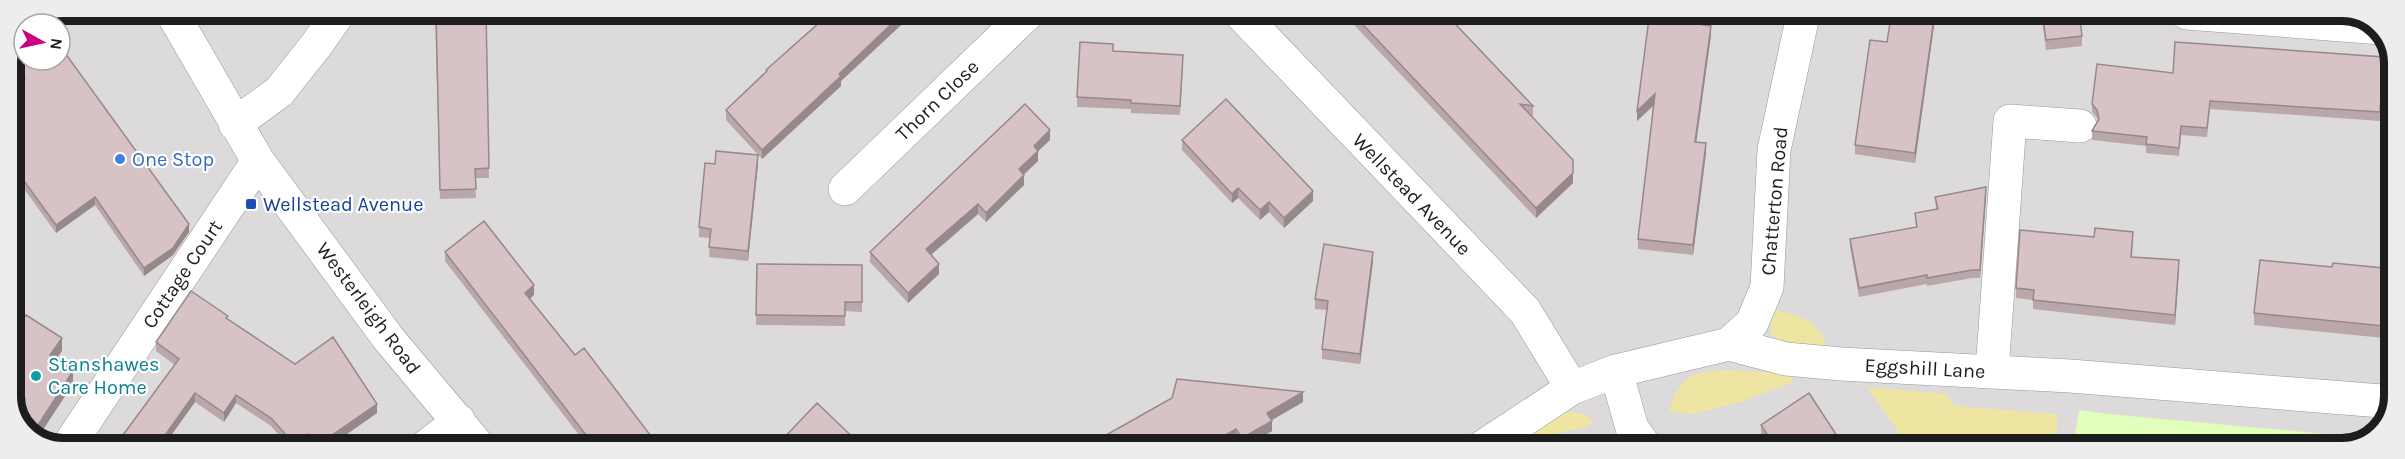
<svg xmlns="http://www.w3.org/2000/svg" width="2405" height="459" font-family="Karla,sans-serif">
	<rect width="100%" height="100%" fill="#f0e3e2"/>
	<!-- residential -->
	<path fill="#dcdadb" d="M63 11H197L227 22 288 16 291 11H2352L2381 28 2394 56V406L2376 436 2343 448H53L26 433 11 403V62L24 30V60H60V24H30Z"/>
	<!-- grass -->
	<path fill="#efe5a3" d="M1775 310C1804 317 1818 319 1828 350L1789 349 1771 335V320Z
		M1724 370 1795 374 1791 383 1740 402 1694 414 1669 411C1680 378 1689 372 1724 370Z
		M1867 387 1946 394 1955 406 2058 414 2055 448H1910Z
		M1561 411 1585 414 1594 422 1587 427 1496 447Z"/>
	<!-- park -->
	<path fill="#e1febb" d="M218 11H291L288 16 226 22Z
		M2079 410 2108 414 2371 438 2343 448H2073Z"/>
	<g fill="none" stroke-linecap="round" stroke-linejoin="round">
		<defs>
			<path id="minor" d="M171 11 258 161 388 338 480 448
				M1238 11 1525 311 1572 388
				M2187 13 2381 28
				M235 124 279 92 317 44 340 11
				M845 189 1030 11
				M1729 344 1752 323 1767 287 1774 150 1804 11
				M1616 371 1632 428 1646 448
				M1992 371 2010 121 2080 126
				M67 448 258 161
				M424 448 459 421
				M1481 448 1572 388 1616 371 1729 344 1786 359 1841 364 2070 376 2394 402"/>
		</defs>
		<!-- minor casing -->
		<use href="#minor" stroke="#979797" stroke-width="34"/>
		<!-- minor -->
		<use href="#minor" stroke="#fff" stroke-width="33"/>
	</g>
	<!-- wall -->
	<path fill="#b9a7aa" d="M435 11H486L489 178H475L476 198 440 199Z
		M827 11H916L841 81V86L762 159 726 120V110L766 72V70L827 15Z
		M1341 11H1443L1533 106V116L1531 115 1573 183 1536 218Z
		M1648 11H1695L1693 23 1711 35 1696 142 1706 153 1693 255 1638 249V239L1653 106 1637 121 1650 11Z
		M1892 11H1936L1915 163 1855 154V145L1887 42Z
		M2041 11H2079L2082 36V46L2046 50Z
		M18 45 189 232 173 255 144 276 95 205 56 233 11 171V88L21 81 11 67 10 62Z
		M1113 51 1183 65 1180 115 1131 113V109L1077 107V97Z
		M2384 65 2380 121 2210 109 2207 137 2181 135 2179 156 2146 153V146L2092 140V131L2098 121 2097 118 2092 112V104L2173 73Z
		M1050 140 1038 151V161L1024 174V185L986 222 978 214 931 255 939 274 908 303 870 262V252Z
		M1182 140 1313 201 1284 228 1269 212 1260 220 1238 198 1232 203 1182 150Z
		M715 164H758L748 261 709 257 710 238 699 237V227Z
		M1986 196 1980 278H1972L1927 286V284L1859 297 1850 247V239L1916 227 1915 213 1936 209 1935 197Z
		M2133 241 2132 257 2179 270 2175 325 2033 309V300L2016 298V288Z
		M445 252 534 295 529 299 575 355 660 448H589L445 261Z
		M1373 261 1360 364 1322 359V349L1327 310 1315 309V299Z
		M757 264 862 265V312L845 311V326L756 325Z
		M2332 267 2394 269V339L2254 325V313Z
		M228 319 295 364 377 413 327 448H311L308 443 301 448H290L271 426 236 403 224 422 195 402 162 448H83L123 435 175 365 156 351V342Z
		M1303 402 1271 420 1272 431 1242 448 1236 439 1220 448H1095L1108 441V434Z
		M1761 425 1845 448 1762 436 1761 434Z
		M780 442 864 448H780Z"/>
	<!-- shaded-wall -->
	<path fill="#96888b" d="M905 11H916L841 81V86L762 159V150L839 74Z
		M1935 11H1936L1915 163V153Z
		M1711 26V35L1695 152V142Z
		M2384 57V65L2380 121V112Z
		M1655 94V104L1637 121V111Z
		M1050 130V140L1036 153 1038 151V161L1019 179V169L1034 146Z
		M1706 143V153L1693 255V245Z
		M758 155V164L748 261V251Z
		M1573 173V183L1536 218V208Z
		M1024 175V185L986 222V213Z
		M1986 187V196L1980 278V270Z
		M1238 188V198L1232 203V194Z
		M1313 191V201L1284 228V218Z
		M95 197V205L56 233V225Z
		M1269 202V212L1260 220V210Z
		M978 204V214L926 259V249Z
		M189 224V232L173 255 144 276V268Z
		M1373 252V261L1360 364V354Z
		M2179 260V270L2175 325V315Z
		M939 264V274L908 303V293Z
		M534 285V295L525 303V293Z
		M62 338V351L50 368V355Z
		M73 371V384L37 439 31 436Z
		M1303 392V402L1267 423V413Z
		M195 393V402L162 448H156Z
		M236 395V403L224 422V413Z
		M377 404V413L327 448H316V446Z
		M1272 421V431L1242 448V438Z
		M1236 429V439L1220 448H1203Z
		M308 434V443L301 448H294V444Z"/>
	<!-- building -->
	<path fill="#d7c2c6" stroke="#96888b" stroke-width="1.5" d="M436 11H486L489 168 475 169 476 189 440 190Z
		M827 11H905L839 74 841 76 762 150 726 110 767 71 766 70 829 14Z
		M1350 11H1443L1533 106 1520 104 1573 160V173L1536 208Z
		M1650 11H1693L1692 23 1711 26 1695 142 1706 143 1693 245 1638 239 1655 94 1637 111Z
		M1892 11H1935L1915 153 1855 145 1870 40 1887 42Z
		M2042 11H2079L2082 36 2046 40Z
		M24 40V60H60V46L189 224 173 248 144 268 95 197 56 225 11 163V88L25 78 11 60 18 45Z
		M1080 42 1113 44V51L1183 55 1180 106 1131 103V100L1077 97Z
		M2175 42 2384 57 2380 112 2210 101 2207 128 2181 126 2179 148 2146 144 2147 137 2092 131 2099 119 2097 110 2092 104 2097 64 2173 73Z
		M1226 99 1313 191 1284 218 1269 202 1260 210 1238 188 1232 194 1182 140Z
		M1025 104 1050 130 1034 146 1038 151 1019 169 1024 175 986 213 978 204 926 249 939 264 908 293 870 252Z
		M716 151 758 155 748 251 709 247 711 229 699 227 705 163 715 164Z
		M1986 187 1980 270H1972L1927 278V275L1859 288 1850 239 1917 227 1915 213 1938 209 1935 197Z
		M484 221 534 285 525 293 575 355 584 348 660 448H596L445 252Z
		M2095 228 2133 232 2131 257 2179 260 2175 315 2033 300 2034 290 2016 288 2020 230 2094 237Z
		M1324 244 1373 252 1360 354 1322 349 1328 301 1315 299Z
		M2260 260 2332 267 2333 263 2394 269V327L2254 313Z
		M757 264 862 265V302H845V316L756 315Z
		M191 291 228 316 226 318 295 364 333 337 377 404 316 446 308 434 294 444 271 418 236 395 224 413 195 393 156 448H83L87 443 123 435 179 359 156 342Z
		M26 315 62 338 50 355 73 371 31 436 26 433 11 403V328L15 331Z
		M1177 379 1303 392 1267 413 1272 421 1242 438 1236 429 1203 448H1095L1111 439 1108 434 1172 398Z
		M1809 393 1845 448H1744L1767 434 1761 425Z
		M817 403 864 448H786L780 442Z"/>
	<!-- markers -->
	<circle fill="#3f7fe0" stroke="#fff" stroke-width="2" cx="120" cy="159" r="6"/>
	<rect fill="#1a4fb4" stroke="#fff" stroke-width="2" x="245" y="198" width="12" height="12" rx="3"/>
	<circle fill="#0f9aa8" stroke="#fff" stroke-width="2" cx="36" cy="376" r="6"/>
	<g text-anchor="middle" stroke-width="4.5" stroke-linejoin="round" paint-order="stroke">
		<!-- street labels -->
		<g font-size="20" fill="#1d1d1d" stroke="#fff">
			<text transform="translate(937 100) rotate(-44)" y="7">Thorn Close</text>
			<text transform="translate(1412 194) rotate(46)" y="7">Wellstead Avenue</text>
			<text transform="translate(1774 201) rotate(-85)" y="7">Chatterton Road</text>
			<text transform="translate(182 274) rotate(-56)" y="7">Cottage Court</text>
			<text transform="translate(369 308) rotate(53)" y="7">Westerleigh Road</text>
			<text transform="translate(1925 368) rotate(3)" y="7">Eggshill Lane</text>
		</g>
		<!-- shop labels -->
		<g font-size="20" fill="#366cbe" stroke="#fff" text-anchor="start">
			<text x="132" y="166">One Stop</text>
		</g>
		<!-- transit labels -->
		<g font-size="20" fill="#164399" stroke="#fff" text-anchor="start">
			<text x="263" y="211">Wellstead Avenue</text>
		</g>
		<!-- culture labels -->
		<g font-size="20" fill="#0d838f" stroke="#fff" text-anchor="start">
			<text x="48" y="371">Stanshawes<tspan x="48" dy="23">Care Home</tspan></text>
		</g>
	</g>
	<!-- crop -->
	<path d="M0 0H2405V459H0ZM63 21H2342A42 42 0 0 1 2384 63V396A42 42 0 0 1 2342 438H63A42 42 0 0 1 21 396V63A42 42 0 0 1 63 21Z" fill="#ededed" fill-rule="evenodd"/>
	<path fill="none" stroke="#1d1d1d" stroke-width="8" d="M63 21H2342A42 42 0 0 1 2384 63V396A42 42 0 0 1 2342 438H63A42 42 0 0 1 21 396V63A42 42 0 0 1 63 21Z"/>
	<!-- north arrow -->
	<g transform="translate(42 42) rotate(98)"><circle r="28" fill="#ffffff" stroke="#a5a5a5" stroke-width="1.5"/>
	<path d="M0-4.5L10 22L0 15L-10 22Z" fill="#cb0082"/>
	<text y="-9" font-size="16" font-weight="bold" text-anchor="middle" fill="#1d1d1d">N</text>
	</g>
</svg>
